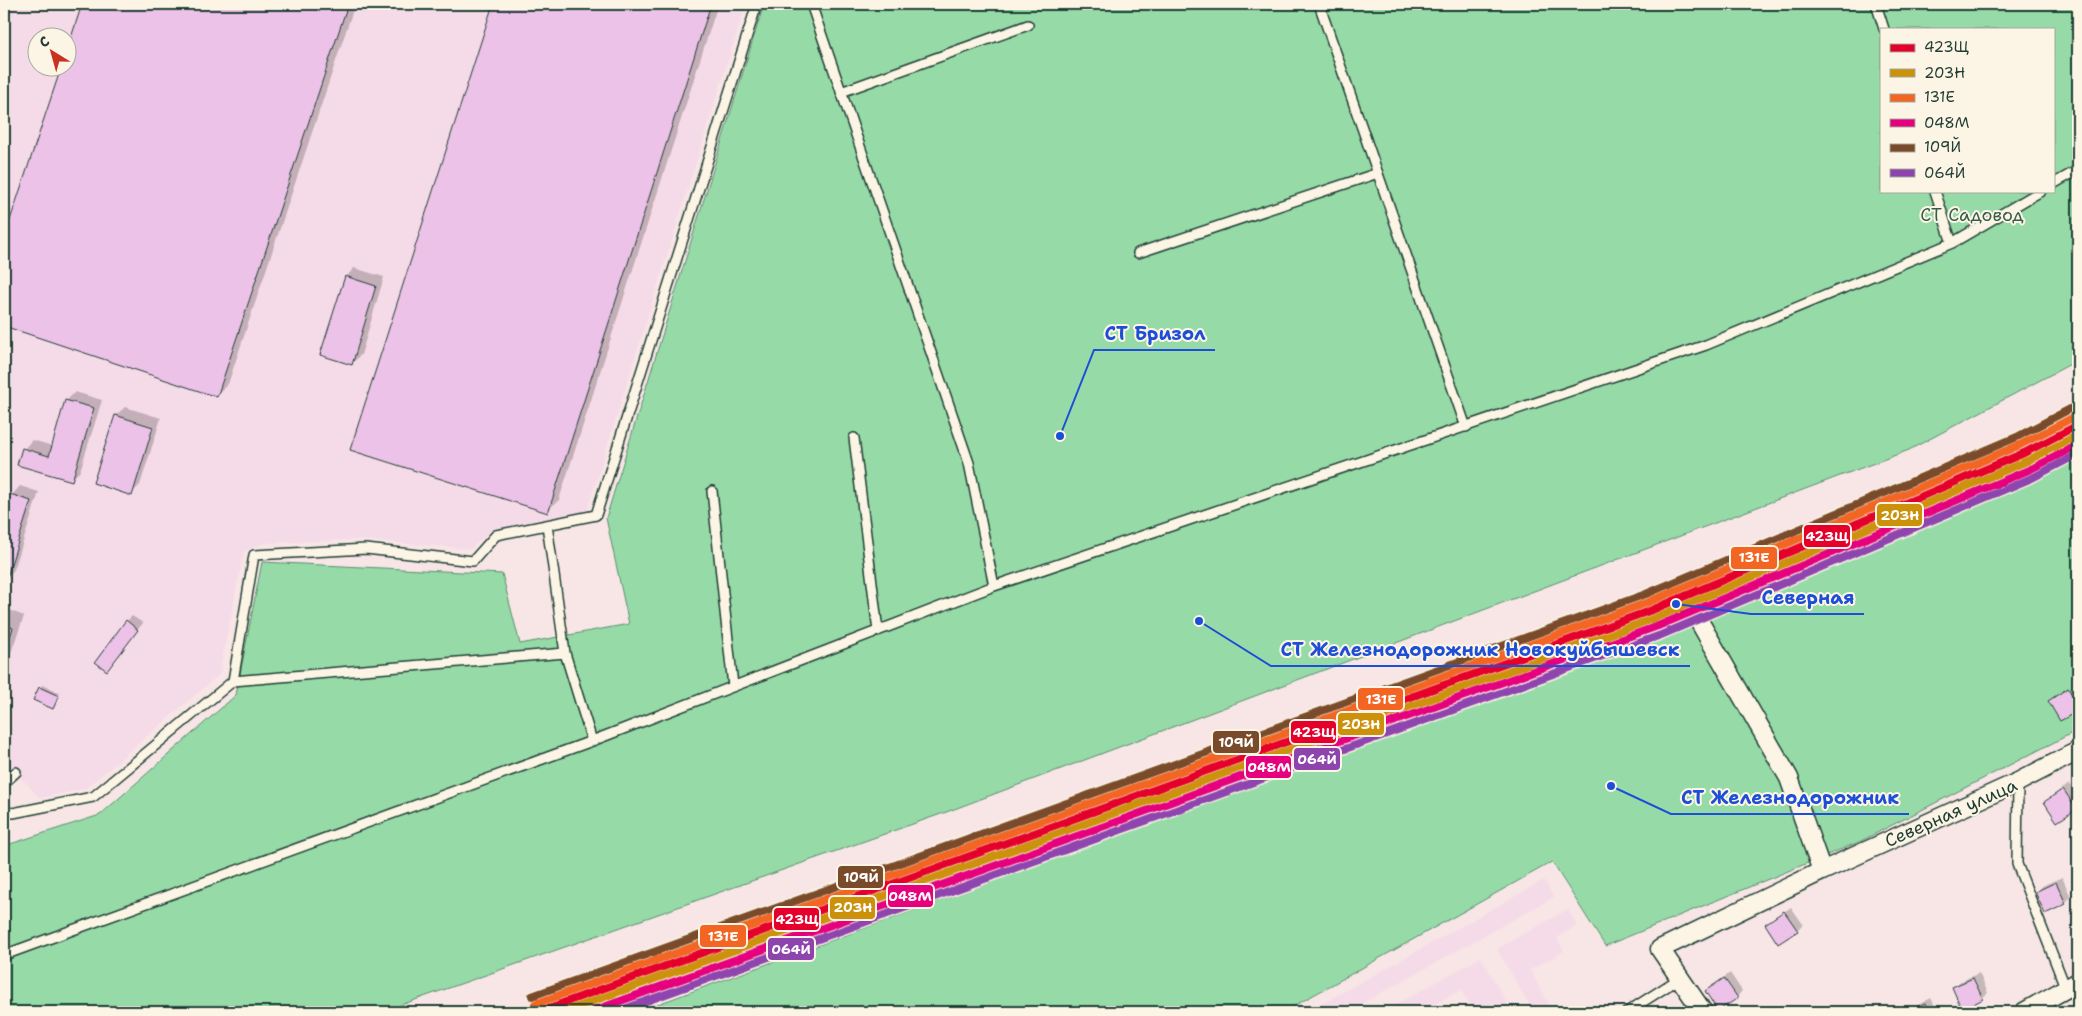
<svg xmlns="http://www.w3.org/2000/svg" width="2082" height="1016" font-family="'Shantell Sans',sans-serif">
	<rect width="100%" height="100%" fill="#f8e6e6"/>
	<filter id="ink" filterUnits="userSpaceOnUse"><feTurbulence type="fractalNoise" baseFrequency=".02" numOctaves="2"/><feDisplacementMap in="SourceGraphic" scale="10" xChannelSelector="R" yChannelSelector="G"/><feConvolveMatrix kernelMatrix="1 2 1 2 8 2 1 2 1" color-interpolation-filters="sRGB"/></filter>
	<g filter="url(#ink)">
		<!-- built -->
		<path fill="#f5dbe7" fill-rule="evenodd" d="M4 4H746L587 511 492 529 471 549 359 540 264 543 244 551 219 675 85 789 40 798 6 762 4 763ZM38 38H68V68H38Z
			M1544 880 1554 897 1347 1012H1307Z
			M1568 909 1577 926 1557 938 1564 951 1530 970 1553 1012H1533L1497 949Z
			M1481 957 1512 1012H1474L1461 990 1420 1012H1382Z"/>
		<!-- green -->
		<path fill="#96dba7" stroke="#5a8c6e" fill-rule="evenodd" d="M764 4H2078V360L1909 450 941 814 381 1012H4V846L100 815 236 695 262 562 502 574 520 644 629 624 606 518ZM1881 29H2053V191H1881Z
			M2078 456V730L1859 842 1605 946 1552 862 1283 1012H636L1475 705 1725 608Z"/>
		<!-- shadow -->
		<path fill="#0003" d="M83 4H355L228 384 216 395 4 325V242L62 68H68V51Z
			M494 4H718L559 500 547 511 351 449Z
			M354 268 384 277 361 355 352 363 346 277Z
			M75 392 102 400 80 471 71 480 24 449 32 440 53 446 66 401Z
			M125 407 161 418 140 485 131 494 95 483 116 415Z
			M20 486 39 492 14 570 6 578H4V519L12 495Z
			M4 608 24 616 8 661 4 665Z
			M132 616 143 623 107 669 127 621Z
			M2073 684 2078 690V709L2061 720 2050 701 2055 696V698L2074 686Z
			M42 685 60 693 53 707 40 688Z
			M2069 784 2078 797V806L2076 808 2045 802Z
			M2062 877 2071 897 2065 903 2036 892 2042 886Z
			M1791 907 1803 924 1797 930 1767 924Z
			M1730 973 1742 991 1737 997 1706 991Z
			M1979 973 1988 993 1982 998 1953 988 1959 982Z
			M1931 998 1938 1012H1908L1911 1009Z"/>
		<!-- building -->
		<path fill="#edc2e8" stroke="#1f3d34" d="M82 4H348L217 397 4 326V238L61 68H68V47Z
			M493 4H711L548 513 350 450Z
			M345 276 376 286 352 365 320 355Z
			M65 400 94 408 72 481 17 465 22 448 49 456Z
			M115 415 153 427 132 496 93 483Z
			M10 494 31 501 6 580 4 579V515Z
			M126 620 138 630 107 671 95 662Z
			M4 624 13 628 4 654Z
			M39 687 59 696 53 709 33 700Z
			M2068 688 2078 705V711L2060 721 2048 701Z
			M2063 789 2077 809 2057 822 2044 802Z
			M2056 882 2066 904 2045 914 2035 892Z
			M1784 911 1798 931 1778 944 1765 924Z
			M1724 978 1738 998 1718 1011 1705 991Z
			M1973 978 1983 999 1962 1010 1952 987Z
			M1925 1003 1930 1012H1908Z"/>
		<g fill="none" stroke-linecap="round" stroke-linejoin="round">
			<defs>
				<path id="lane" d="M811 4 969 463 994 586
					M1319 4 1466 427
					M1876 4 1884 29
					M841 92 1028 25
					M2053 184 2078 170
					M1935 191 1952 243
					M1138 253 1378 173
					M854 438 878 631
					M712 491 733 686
					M547 525 565 653 592 741
					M233 681 565 653
					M2018 782 2017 864 2066 989
					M4 783 16 772
					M4 811 13 813 93 797 233 681 254 555 366 549 473 561 496 535 596 515 757 4
					M4 955 592 741 994 586 1706 345 1952 243 2041 191
					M1627 1012 1680 978"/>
				<path id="street" d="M1699 621 1789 778 1822 871 1660 949 1703 1012
					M1822 871 2018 782 2078 751
					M2024 1012 2078 982"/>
			</defs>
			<!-- lane casing -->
			<use href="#lane" stroke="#1f3d34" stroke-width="12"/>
			<!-- street casing -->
			<use href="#street" stroke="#1f3d34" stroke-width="21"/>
			<!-- lane -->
			<use href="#lane" stroke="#fcf5e5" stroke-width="9"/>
			<!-- street -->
			<use href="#street" stroke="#fcf5e5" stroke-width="18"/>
			<defs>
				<path id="rail-1" d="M538 1012 1652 610 2024 453 2078 425"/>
				<path id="rail-2" d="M563 1012 1655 618 2027 461 2078 435"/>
				<path id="rail-3" d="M535 1004 1649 602 2020 445 2074 417"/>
				<path id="rail-4" d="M590 1012 1658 626 2031 469 2078 445"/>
				<path id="rail-5" d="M532 996 1646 594 2017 437 2070 409"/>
				<path id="rail-6" d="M616 1012 1661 635 2034 477 2078 454"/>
			</defs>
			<!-- rail-1 casing -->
			<use href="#rail-1" stroke="#fcf5e5" stroke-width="11"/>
			<!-- rail-2 casing -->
			<use href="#rail-2" stroke="#fcf5e5" stroke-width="11"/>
			<!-- rail-3 casing -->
			<use href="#rail-3" stroke="#fcf5e5" stroke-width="11"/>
			<!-- rail-4 casing -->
			<use href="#rail-4" stroke="#fcf5e5" stroke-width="11"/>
			<!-- rail-5 casing -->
			<use href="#rail-5" stroke="#fcf5e5" stroke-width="11"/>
			<!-- rail-6 casing -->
			<use href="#rail-6" stroke="#fcf5e5" stroke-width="11"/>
			<!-- rail-1 -->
			<use href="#rail-1" stroke="#e4002b" stroke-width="8"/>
			<!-- rail-2 -->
			<use href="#rail-2" stroke="#cc910a" stroke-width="8"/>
			<!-- rail-3 -->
			<use href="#rail-3" stroke="#f26522" stroke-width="8"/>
			<!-- rail-4 -->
			<use href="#rail-4" stroke="#e5007d" stroke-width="8"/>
			<!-- rail-5 -->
			<use href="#rail-5" stroke="#7a4b2a" stroke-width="8"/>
			<!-- rail-6 -->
			<use href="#rail-6" stroke="#8e44ad" stroke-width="8"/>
		</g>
	</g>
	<g text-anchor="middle" stroke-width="4" stroke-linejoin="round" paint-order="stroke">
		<!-- park labels -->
		<g font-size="18" fill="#375d4b" stroke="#fcf5e5">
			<text x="1972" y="221">СТ Садовод</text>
		</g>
		<!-- street labels -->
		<g font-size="18" fill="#1f3d34" stroke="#fcf5e5">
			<text transform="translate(1951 813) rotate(-24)" y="6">Северная улица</text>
		</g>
	</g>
	<!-- callouts -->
	<path fill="none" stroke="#1d4ed8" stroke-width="2" d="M1060 436L1094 350H1215M1676 604L1751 614H1864M1199 621L1271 666H1690M1611 786L1671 814H1909"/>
	<g fill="#1d4ed8" stroke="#fcf5e5" stroke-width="2">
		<circle cx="1060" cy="436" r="5"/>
		<circle cx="1676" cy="604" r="5"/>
		<circle cx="1199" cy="621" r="5"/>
		<circle cx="1611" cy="786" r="5"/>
	</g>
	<g font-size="19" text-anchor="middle" font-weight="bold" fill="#1d4ed8" stroke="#fcf5e5" stroke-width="4" stroke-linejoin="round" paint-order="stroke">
		<text x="1155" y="340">СТ Бризол</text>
		<text x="1808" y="604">Северная</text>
		<text x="1480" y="656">СТ Железнодорожник Новокуйбышевск</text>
		<text x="1790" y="804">СТ Железнодорожник</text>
	</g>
	<g stroke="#fcf5e5" stroke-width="2">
		<rect x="1876" y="503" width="47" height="24" rx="5" fill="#cc910a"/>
		<rect x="1803" y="524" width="48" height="24" rx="5" fill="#e4002b"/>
		<rect x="1730" y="546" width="48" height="24" rx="5" fill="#f26522"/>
		<rect x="1357" y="687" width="47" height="24" rx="5" fill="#f26522"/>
		<rect x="1337" y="712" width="48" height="24" rx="5" fill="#cc910a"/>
		<rect x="1290" y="720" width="47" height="24" rx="5" fill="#e4002b"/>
		<rect x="1212" y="730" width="48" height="24" rx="5" fill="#7a4b2a"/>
		<rect x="1293" y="747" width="48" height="24" rx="5" fill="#8e44ad"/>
		<rect x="1245" y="755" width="47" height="24" rx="5" fill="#e5007d"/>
		<rect x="837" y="865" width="47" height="24" rx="5" fill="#7a4b2a"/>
		<rect x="887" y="884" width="47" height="24" rx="5" fill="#e5007d"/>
		<rect x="829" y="896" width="47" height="24" rx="5" fill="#cc910a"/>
		<rect x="773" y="907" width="47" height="24" rx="5" fill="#e4002b"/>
		<rect x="699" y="924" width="48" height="24" rx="5" fill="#f26522"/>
		<rect x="767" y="937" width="48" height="24" rx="5" fill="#8e44ad"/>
	</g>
	<g font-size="14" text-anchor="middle" font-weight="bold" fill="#fff">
		<text x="1900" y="520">203Н</text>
		<text x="1827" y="541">423Щ</text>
		<text x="1754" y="562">131Е</text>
		<text x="1381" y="704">131Е</text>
		<text x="1361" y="729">203Н</text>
		<text x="1314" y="737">423Щ</text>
		<text x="1236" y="747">109Й</text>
		<text x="1317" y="764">064Й</text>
		<text x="1269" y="772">048М</text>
		<text x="861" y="882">109Й</text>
		<text x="910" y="901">048М</text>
		<text x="853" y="912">203Н</text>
		<text x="797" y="924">423Щ</text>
		<text x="723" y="941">131Е</text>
		<text x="791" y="954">064Й</text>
	</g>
	<!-- margin -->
	<rect width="2082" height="1016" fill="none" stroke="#fcf5e5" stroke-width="20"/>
	<rect x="10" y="10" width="2062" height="996" fill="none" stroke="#1f3d34" stroke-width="2" filter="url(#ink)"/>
	<!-- legend -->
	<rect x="1880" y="28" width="175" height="165" fill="#fcf5e5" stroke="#a4ab9e"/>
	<rect x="1890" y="44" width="25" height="8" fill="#e4002b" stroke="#a4ab9e"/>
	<text x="1924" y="52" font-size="15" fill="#1f3d34">423Щ</text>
	<rect x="1890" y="69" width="25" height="8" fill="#cc910a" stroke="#a4ab9e"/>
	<text x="1924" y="78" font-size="15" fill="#1f3d34">203Н</text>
	<rect x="1890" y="94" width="25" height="8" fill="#f26522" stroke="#a4ab9e"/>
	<text x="1924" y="102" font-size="15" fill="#1f3d34">131Е</text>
	<rect x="1890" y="119" width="25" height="8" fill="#e5007d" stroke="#a4ab9e"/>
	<text x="1924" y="128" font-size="15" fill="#1f3d34">048М</text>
	<rect x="1890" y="144" width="25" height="8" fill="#7a4b2a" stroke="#a4ab9e"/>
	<text x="1924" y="152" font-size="15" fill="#1f3d34">109Й</text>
	<rect x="1890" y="169" width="25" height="8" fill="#8e44ad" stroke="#a4ab9e"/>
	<text x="1924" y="178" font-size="15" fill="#1f3d34">064Й</text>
	<!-- north arrow -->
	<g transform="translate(52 52) rotate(323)"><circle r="24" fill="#fcf5e5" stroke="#a4ab9e"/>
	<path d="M0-4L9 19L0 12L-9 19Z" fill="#c8321e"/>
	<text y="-8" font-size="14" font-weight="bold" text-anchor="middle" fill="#1f3d34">С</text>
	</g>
</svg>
